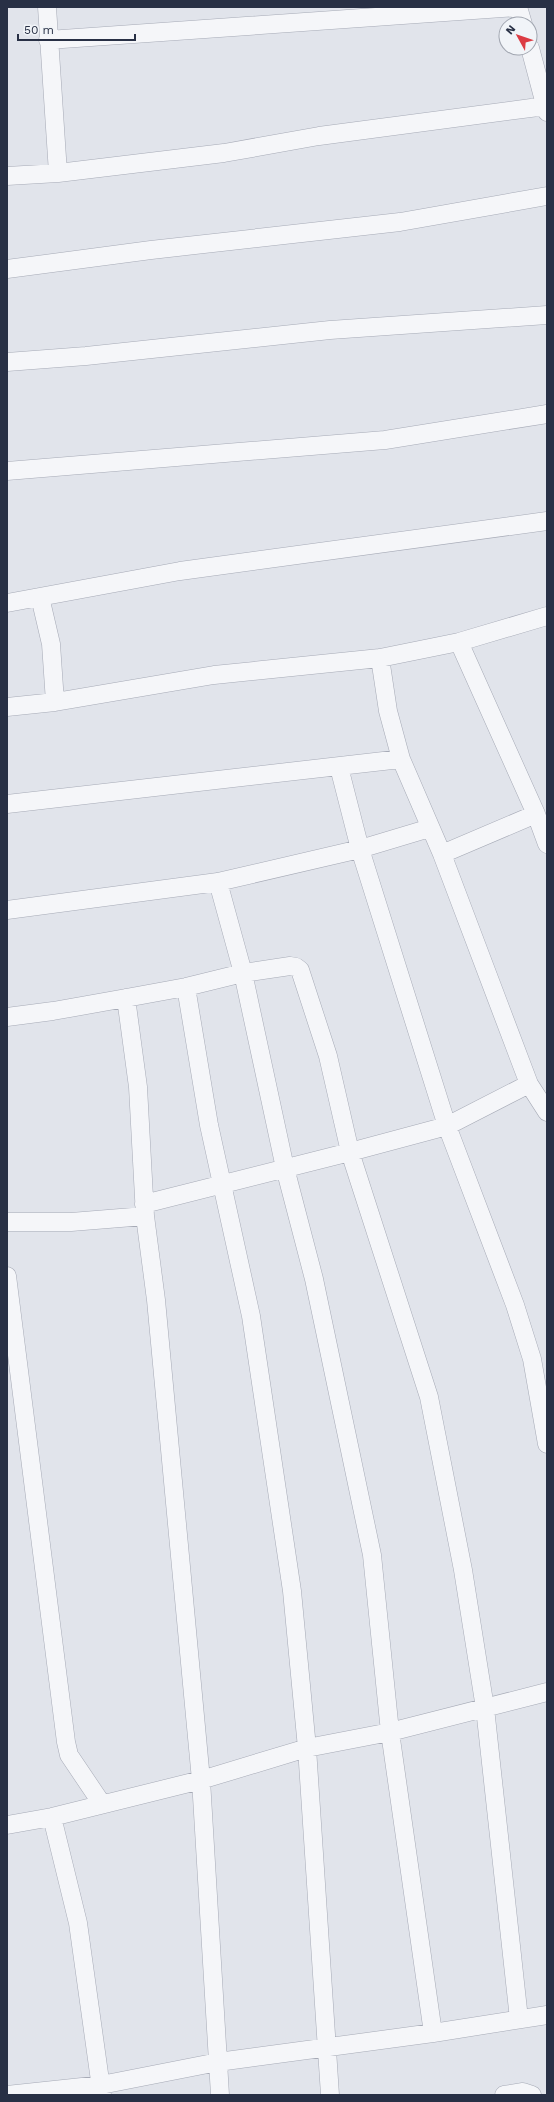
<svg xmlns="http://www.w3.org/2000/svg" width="554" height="2102" font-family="'Work Sans',sans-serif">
	<rect width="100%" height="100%" fill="#e1e4eb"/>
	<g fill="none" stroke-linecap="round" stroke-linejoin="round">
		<defs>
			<path id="minor" d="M47 7 58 173
				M518 7 523 24
				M48 40 518 7
				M530 48 547 112
				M7 176 58 173 224 153 319 136 546 106
				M7 269 151 250 400 222 547 196
				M7 362 86 356 330 330 547 315
				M7 471 385 440 547 414
				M40 597 51 644 55 702
				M7 603 180 571 547 521
				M459 642 536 814 547 844
				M380 658 388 711 401 759 442 854 529 1084 547 1112
				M7 707 55 702 214 675 380 658 459 642 547 616
				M339 767 360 849 447 1126 515 1305 532 1359 547 1444
				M7 804 401 759
				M442 854 536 814
				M218 882 243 973 285 1168 314 1279 372 1555 390 1732 433 2033
				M7 910 218 882 360 849 430 828
				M186 987 209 1125 251 1316 292 1591 307 1748 330 2095
				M126 998 138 1087 145 1216 156 1300 201 1780 220 2095
				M7 1017 53 1011 126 998 186 987 243 973 290 966 296 967 300 970 328 1056 350 1152 429 1397 463 1570 485 1708 519 2019
				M144 1204 350 1152 447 1126 529 1084
				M7 1222H71L145 1216
				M7 1276 66 1742 69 1755 102 1804
				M52 1817 78 1923 102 2095
				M7 1825 52 1817 201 1780 307 1748 390 1732 547 1692
				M7 2095 101 2085 218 2062 433 2033 547 2015
				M504 2095 523 2092 532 2095"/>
		</defs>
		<!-- minor casing -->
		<use href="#minor" stroke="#a6aab6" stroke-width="19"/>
		<!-- minor -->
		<use href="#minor" stroke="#f5f6f9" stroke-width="18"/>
	</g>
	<!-- border -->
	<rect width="554" height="2102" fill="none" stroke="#283045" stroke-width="16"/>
	<!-- north arrow -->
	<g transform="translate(518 36) rotate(310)"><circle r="19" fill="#f1f4f8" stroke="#a1a6b0"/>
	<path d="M0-3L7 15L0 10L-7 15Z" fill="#dc3b43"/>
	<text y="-6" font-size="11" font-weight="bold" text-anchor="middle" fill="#283045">N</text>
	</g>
	<!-- scale -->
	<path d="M18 34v6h117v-6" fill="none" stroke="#283045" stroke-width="2"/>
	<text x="24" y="34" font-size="12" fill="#283045" stroke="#f1f4f8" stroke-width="3" paint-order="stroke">50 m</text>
</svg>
